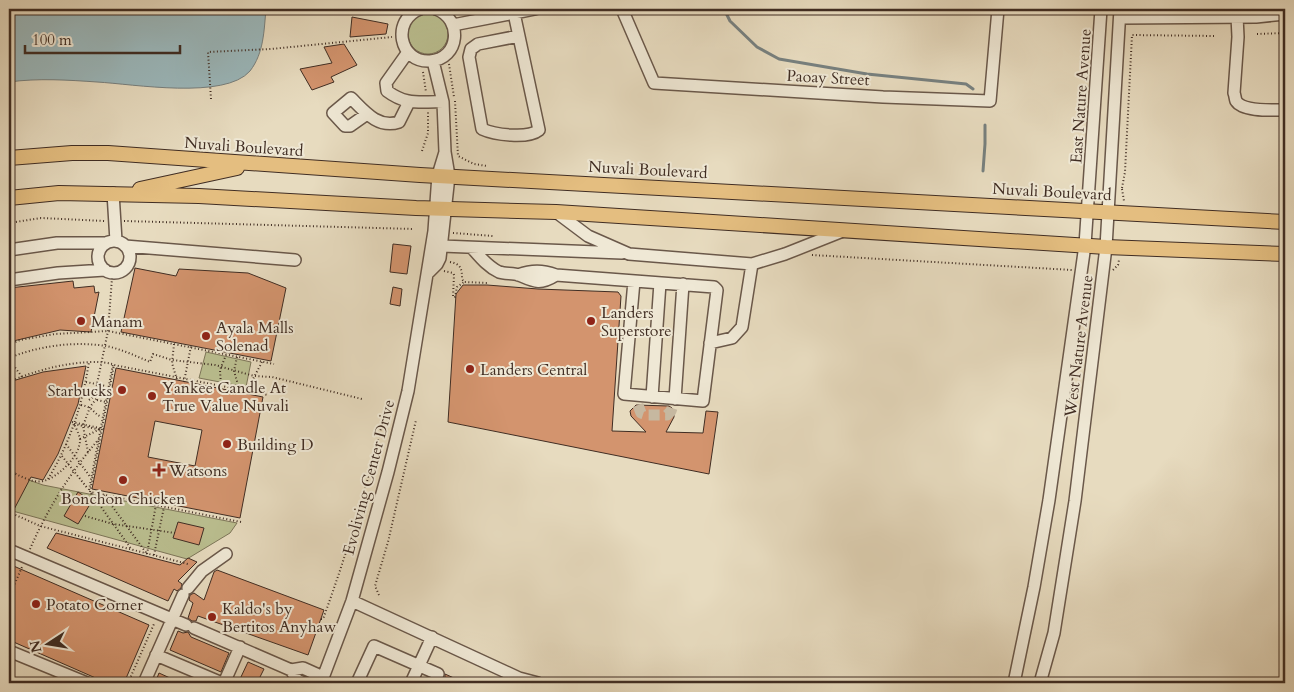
<svg xmlns="http://www.w3.org/2000/svg" width="1294" height="692" font-family="Cardo,serif">
	<rect width="100%" height="100%" fill="#e7dbbf"/>
	<filter id="stains"><feTurbulence type="fractalNoise" baseFrequency=".004" numOctaves="4"/><feColorMatrix values="0 0 0 0 .2 0 0 0 0 .09 0 0 0 0 .02 0 0 0 .5 -.17"/></filter>
	<radialGradient id="worn" r=".72"><stop offset=".6" stop-color="#630" stop-opacity="0"/><stop offset="1" stop-color="#630" stop-opacity=".3"/></radialGradient>
	<!-- green -->
	<path fill="#babe8f" stroke="#7d7659" d="M408 34a20 20 0 1 1 40 0a20 20 0 1 1-40 0Z
		M206 352 251 362 246 387 199 378Z
		M9 473 43 485 237 523 230 533 187 559 9 510Z"/>
	<!-- water -->
	<path fill="#9bb8bc" stroke="#77807f" d="M9 9H266C264 30 264 53 250 71 225 100 133 84 97 82 68 80 38 78 9 82Z"/>
	<g fill="none" stroke-linecap="round" stroke-linejoin="round">
		<!-- stream -->
		<path stroke="#77807f" stroke-width="3" d="M724 9 730 21 757 47 779 59 867 74 966 84 973 89
			M983 171 985 144V125"/>
	</g>
	<!-- building -->
	<path fill="#d3946e" stroke="#402d23" fill-rule="evenodd" d="M352 17 388 24 386 34 350 37Z
		M344 44 357 65 331 77 334 82 312 90 300 69 332 63 324 47Z
		M393 244 411 246 407 274 390 272Z
		M135 268 176 276 179 269 248 273 286 288 271 361 121 332Z
		M73 281 74 288 94 286 95 293 99 292 91 332 60 330 9 342V288Z
		M463 285H487L538 289 618 292 621 296 612 431 646 432 631 416 630 411 636 405 669 406 672 408 674 413V417L666 432 703 433 706 411 718 412 709 474 448 422 456 294Z
		M393 287 402 289 400 306 390 304Z
		M86 366 78 404 58 454 43 480 31 477 9 519V484L15 472 9 469V382L43 372Z
		M116 368 263 397 240 518 92 489ZM155 421 202 430 195 466 148 457Z
		M78 492 92 501 78 524 64 516Z
		M178 522 204 528 199 545 173 538Z
		M56 533 180 565 188 558 197 562 178 581 182 584 181 588 177 591 174 589 168 601 47 548Z
		M9 564 149 625 124 683H107L9 640Z
		M217 570 324 610 308 655 198 616 196 621H192L188 618 193 603 189 600 190 595 194 593 204 600 214 572Z
		M178 631 183 633 188 632 191 637 229 653 221 672 170 650Z
		M248 662 264 669 257 683H250L240 679Z
		M159 673 181 683H155Z
		M445 674 465 683H438L445 677Z"/>
	<g fill="none" stroke-linecap="round" stroke-linejoin="round">
		<!-- minor-tunnel -->
		<path stroke="#c6b8a0" stroke-width="11" stroke-dasharray="11 5.5" stroke-linecap="butt" d="M638 405 641 413 647 415H667L671 411 672 408"/>
		<defs>
			<path id="minor" d="M420 9C391 20 399 63 430 61 460 59 463 19 436 9
				M622 9 654 83 883 97 990 101 998 9
				M514 13 539 130C528 139 495 135 482 129L469 57 471 49 478 44 519 36
				M1237 16 1238 37 1234 93C1235 95 1235 98 1236 101 1243 112 1273 110 1285 110
				M1120 18 1256 17 1285 14
				M453 25 535 9
				M408 52 386 83 387 91C407 106 420 101 443 102
				M367 114 350 126H345L333 113 351 98C364 111 378 129 399 122L409 102
				M113 193 116 241
				M556 212 588 236 629 254 752 264 785 254 843 231
				M98 257a16 16 0 1 1 32 0a16 16 0 1 1-32 0Z
				M125 246 295 260
				M442 246 622 253
				M472 248C480 257 488 267 499 272 505 274 513 273 519 275 535 282 540 285 556 275
				M9 250 57 243H106
				M427 274 437 264 440 258 449 176 445 152 443 102 433 61
				M518 275C532 270 542 270 556 275L714 287 717 290 703 401 624 394 634 281
				M9 280 58 273 105 270
				M710 343 732 338 742 327 752 264
				M652 397 660 283
				M675 399 683 284
				M9 550 186 625
				M188 588 202 571 226 554
				M352 601 519 678 538 683
				M194 628 291 670 303 668 323 677
				M9 651 87 683
				M156 655 222 683
				M291 670 297 680 304 683
				M9 683H10
				M144 683 183 595
				M224 683 240 647
				M321 683 352 601 388 472 408 391 434 231 438 175 445 152
				M357 683 374 646 438 674
				M411 683 432 637
				M1014 683 1034 587 1049 500 1085 245 1101 9
				M1040 683 1054 633 1075 501 1106 247 1120 9"/>
			<path id="major" d="M9 158 72 153H108L420 175 1285 222
				M140 189 237 168
				M9 198 59 193 199 196 416 208 556 212 1106 247 1285 254"/>
		</defs>
		<!-- minor casing -->
		<use href="#minor" stroke="#6a584a" stroke-width="14"/>
		<!-- major casing -->
		<use href="#major" stroke="#402d23" stroke-width="16"/>
		<!-- path -->
		<path stroke="#402d23" stroke-width="2" stroke-dasharray="1 2.5" stroke-linecap="butt" d="M1257 34 1285 33
			M449 64 454 97
			M423 72 426 92
			M211 99 208 52 271 49 392 37
			M455 101 458 156 474 164 487 166
			M422 151 428 133V112
			M1122 188 1125 172 1132 35 1214 36
			M1122 189 1124 201
			M124 221 414 229
			M9 223 41 218 105 221
			M453 233 493 236
			M812 255 1072 270
			M450 262C461 264 462 269 462 279L464 282 488 283
			M1113 270 1118 265 1119 260
			M444 271 453 273 454 275 453 297H455L457 287 464 282
			M174 344 172 363 177 380
			M9 345 20 340 55 334 108 331 274 364
			M237 357 234 371 239 388
			M9 358C38 346 74 341 106 346 121 349 136 356 150 362L153 354 172 360 215 365 254 376 272 377 362 399
			M9 382C34 370 85 357 112 364
			M86 382 106 386
			M221 386 220 370 226 355
			M253 392 252 381 262 362
			M89 400 96 395 97 384 108 331 112 278
			M97 400 106 402
			M81 405C94 407 93 414 102 417
			M386 405 393 407
			M74 424 101 430
			M80 439 100 429
			M66 444 91 478
			M88 452 83 426 90 407 106 386
			M62 456 88 489
			M9 471C17 474 33 484 43 481 58 478 81 455 80 439 79 434 76 428 74 424
			M9 477 15 474
			M48 479C71 441 82 405 89 362
			M89 490 113 364
			M91 493 132 550
			M104 495 147 554
			M9 512 40 526 188 564
			M85 516 113 524 175 533
			M241 522 90 492 114 365 268 395
			M30 549C47 510 71 471 99 439
			M147 554 156 505
			M154 555 164 507
			M379 595 375 586 388 542 416 420
			M9 597 22 567
			M321 619H323C348 551 368 482 385 412
			M128 683 154 624"/>
		<!-- minor -->
		<use href="#minor" stroke="#efe8d5" stroke-width="11"/>
		<!-- major -->
		<use href="#major" stroke="#e4be80" stroke-width="14"/>
		<!-- path-bridge -->
		<path stroke="#402d23" stroke-width="2" stroke-dasharray="1 2.5" stroke-linecap="butt" d="M9 359 22 377
			M184 382 191 346
			M72 422 104 429"/>
	</g>
	<!-- markers -->
	<g fill="#8f2418" stroke="#efe8d5" stroke-width="2">
		<circle cx="81" cy="321" r="5"/>
		<circle cx="591" cy="321" r="5"/>
		<circle cx="206" cy="336" r="5"/>
		<circle cx="470" cy="369" r="5"/>
		<circle cx="122" cy="390" r="5"/>
		<circle cx="152" cy="396" r="5"/>
		<circle cx="227" cy="444" r="5"/>
		<path d="M156.5 462.5h5v5h5v5h-5v5h-5v-5h-5v-5h5z"/>
		<circle cx="123" cy="480" r="5"/>
		<circle cx="36" cy="604" r="5"/>
		<circle cx="212" cy="617" r="5"/>
	</g>
	<g text-anchor="middle" stroke-width="4" stroke-linejoin="round" paint-order="stroke">
		<!-- street labels -->
		<g font-size="16" fill="#402d23" stroke="#efe8d5">
			<text transform="translate(828 77) rotate(3)" y="6">Paoay Street</text>
			<text transform="translate(1080 96) rotate(-86)" y="6">East Nature Avenue</text>
			<text transform="translate(244 146) rotate(4)" y="6">Nuvali Boulevard</text>
			<text transform="translate(648 169) rotate(3)" y="6">Nuvali Boulevard</text>
			<text transform="translate(1052 191) rotate(3)" y="6">Nuvali Boulevard</text>
			<text transform="translate(1078 346) rotate(-83)" y="6">West Nature Avenue</text>
			<text transform="translate(368 477) rotate(-75)" y="6">Evoliving Center Drive</text>
		</g>
		<!-- poi labels -->
		<g font-size="16" fill="#402d23" stroke="#efe8d5" text-anchor="start">
			<text x="601" y="318">Landers<tspan x="601" dy="18">Superstore</tspan></text>
			<text x="91" y="327">Manam</text>
			<text x="216" y="333">Ayala Malls<tspan x="216" dy="18">Solenad</tspan></text>
			<text x="480" y="375">Landers Central</text>
			<text x="162" y="393">Yankee Candle At<tspan x="162" dy="18">True Value Nuvali</tspan></text>
			<text x="112" y="396" text-anchor="end">Starbucks</text>
			<text x="237" y="450">Building D</text>
			<text x="169" y="476">Watsons</text>
			<text x="123" y="504" text-anchor="middle">Bonchon Chicken</text>
			<text x="46" y="610">Potato Corner</text>
			<text x="222" y="614">Kaldo's by<tspan x="222" dy="18">Bertitos Anyhaw</tspan></text>
		</g>
	</g>
	<!-- margin -->
	<rect width="1294" height="692" fill="none" stroke="#e7dbbf" stroke-width="30"/>
	<rect x="10" y="10" width="1274" height="672" fill="none" stroke="#402d23" stroke-width="2.5"/>
	<rect x="15" y="15" width="1264" height="662" fill="none" stroke="#402d23"/>
	<!-- north arrow -->
	<g transform="translate(48 644) rotate(258)" stroke="#efe8d5" stroke-width="4" paint-order="stroke">
	<path d="M0-4L9 19L0 12L-9 19Z" fill="#402d23"/>
	<text y="-8" font-size="14" font-weight="bold" text-anchor="middle" fill="#402d23">N</text>
	</g>
	<!-- scale -->
	<path d="M25 45v8h155v-8" fill="none" stroke="#402d23" stroke-width="2.5"/>
	<text x="32" y="45" font-size="15" fill="#402d23" stroke="#efe8d5" stroke-width="4" paint-order="stroke">100 m</text>
	<rect width="100%" height="100%" filter="url(#stains)"/>
	<rect width="100%" height="100%" fill="url(#worn)"/>
</svg>
